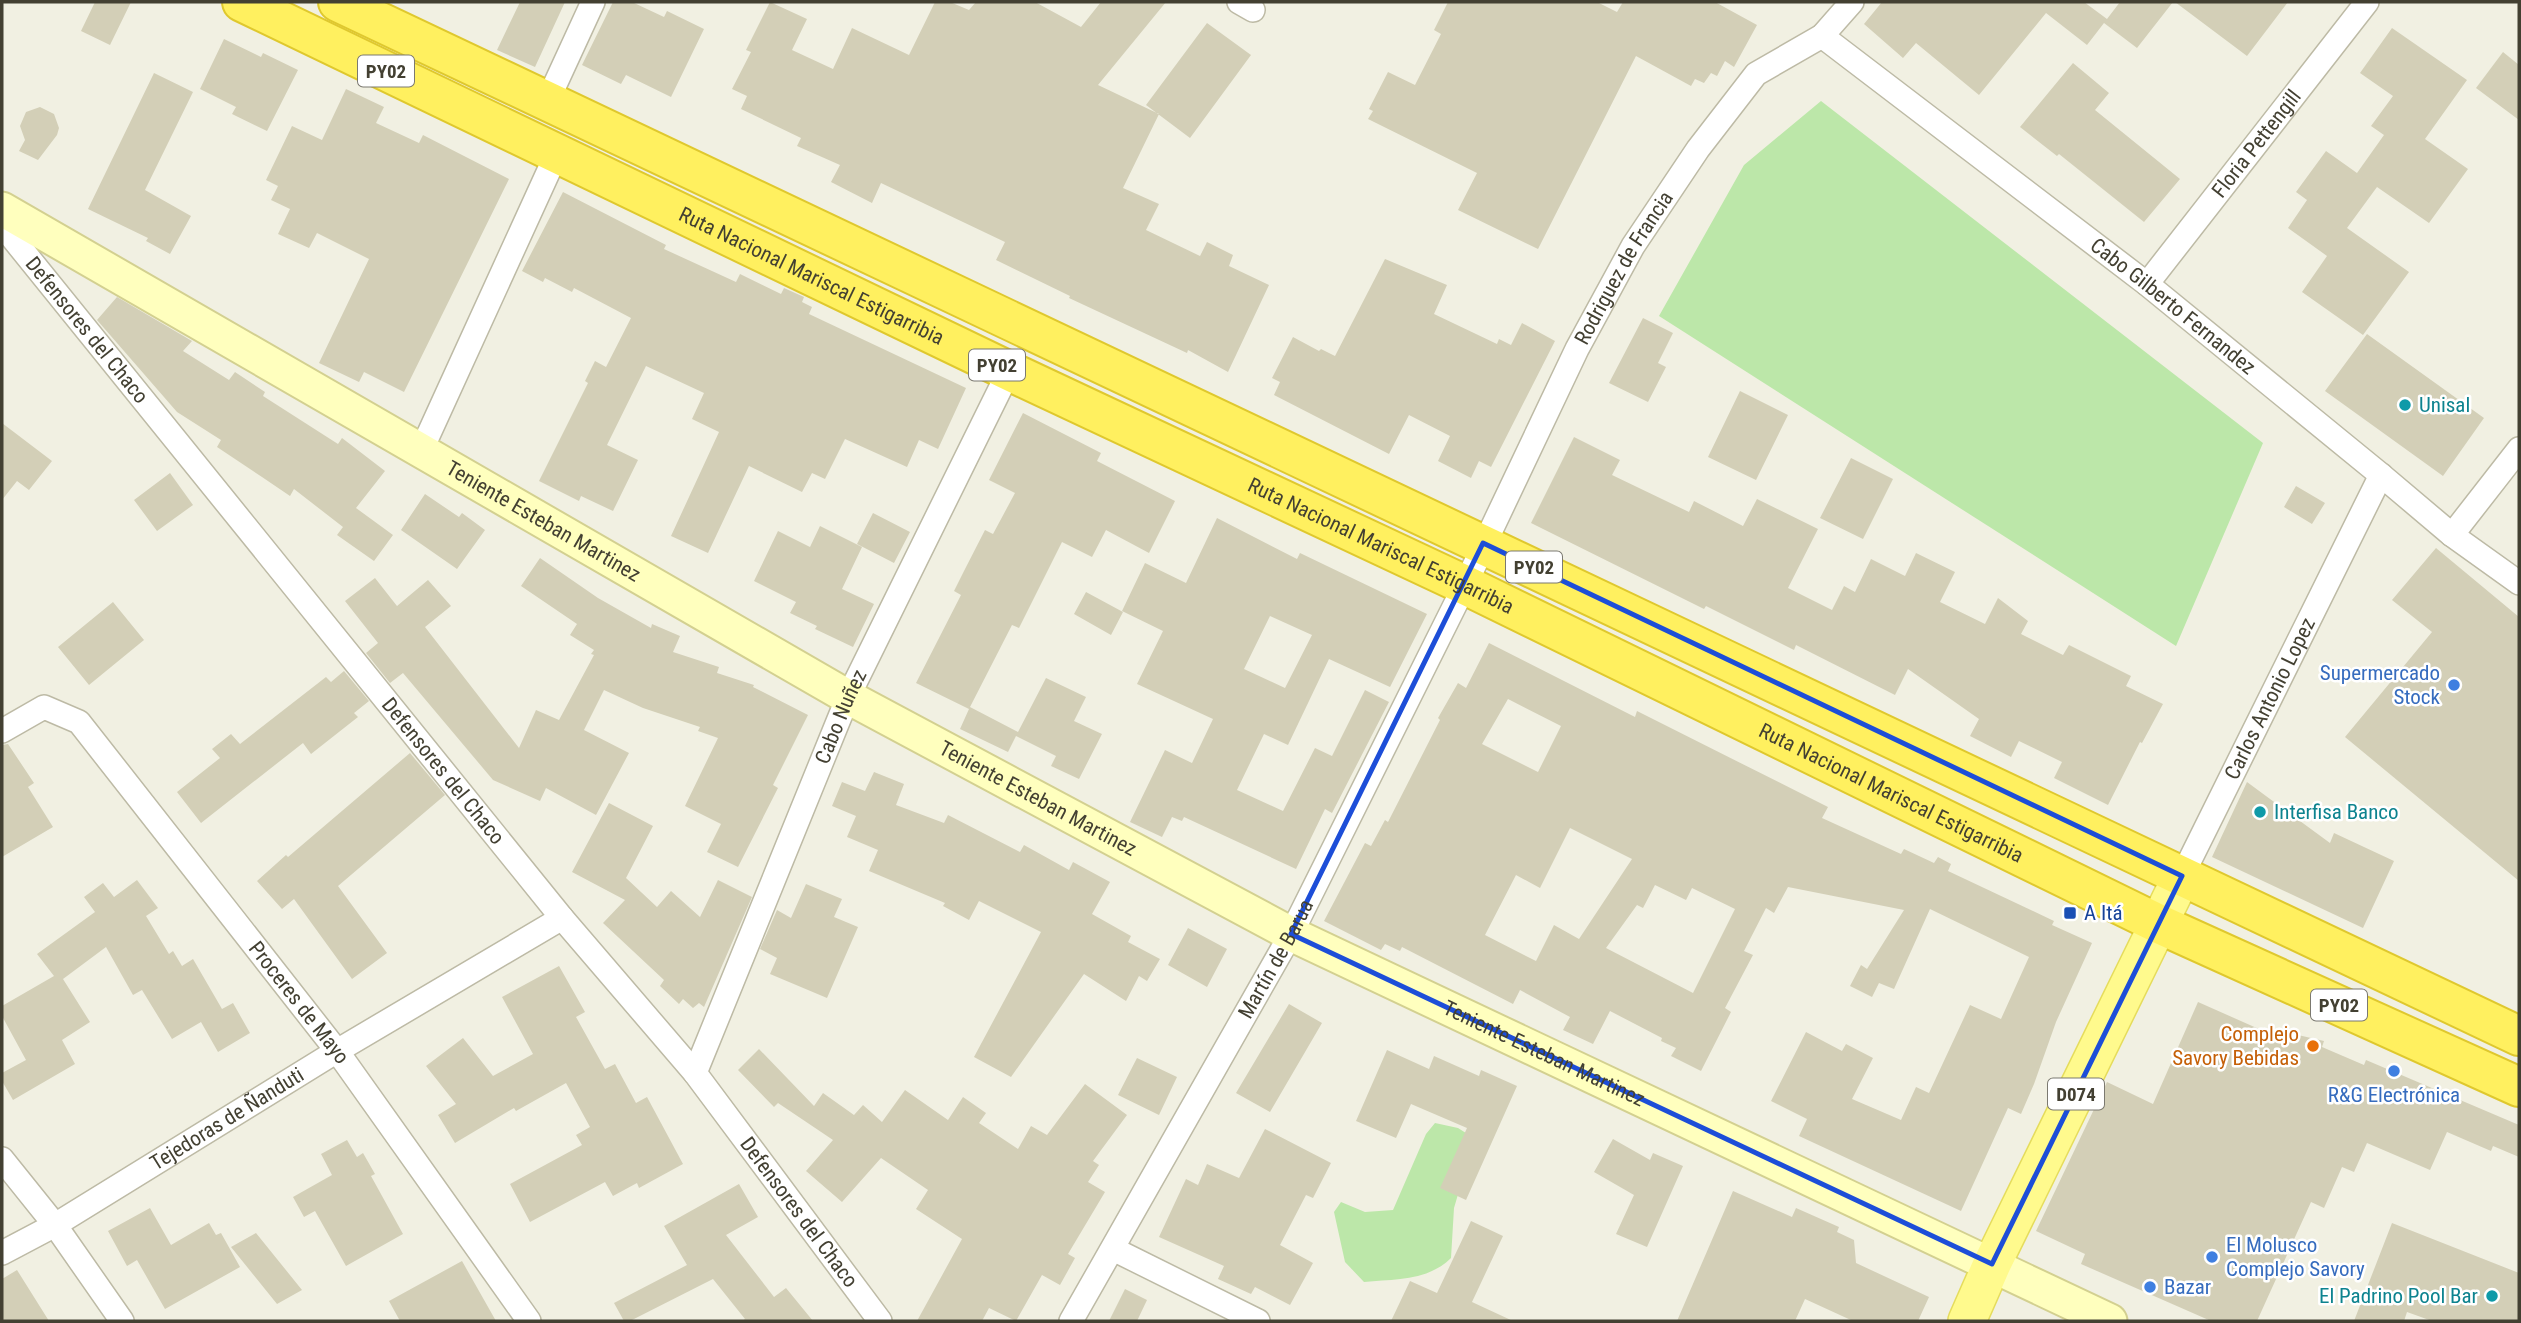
<svg xmlns="http://www.w3.org/2000/svg" width="2521" height="1323" font-family="'Roboto Condensed',sans-serif">
	<rect width="100%" height="100%" fill="#f1f0e2"/>
	<!-- green -->
	<path fill="#bce7a9" d="M1821 101 2263 443 2176 646 1659 316 1744 165Z
		M1435 1123 1458 1128 1469 1135 1472 1147 1454 1208 1451 1258C1428 1281 1395 1279 1364 1282L1345 1262 1334 1212 1341 1202 1365 1212 1393 1210 1426 1134Z"/>
	<!-- building -->
	<path fill="#d3cfb7" fill-rule="evenodd" d="M95 2H131L110 45 81 31Z
		M520 2H565L535 67 497 50Z
		M613 2H632L664 17 667 11 704 29 671 97 626 75 621 84 582 65Z
		M770 2 807 19 792 50 833 69 852 28 909 55 935 2H950L969 10 976 2H1035L1081 27 1101 2H1166L1098 85 1159 114 1123 188 1159 204 1146 230 1200 256 1207 242 1233 255 1229 266 1269 285 1228 372 1188 350 1187 353 1069 298 1070 296 996 260 1005 242 881 183 872 203 831 182 840 165 797 146 801 138 741 109 747 96 732 89 751 52 746 50Z
		M1448 2H1597L1617 12 1623 2H1715L1757 25 1734 67 1725 61 1717 76 1711 73 1704 83 1695 79 1691 86 1636 56 1538 249 1458 210 1477 173 1368 119 1373 111 1369 109 1388 72 1415 85 1441 34 1434 30Z
		M1882 2H2084L2107 19 2120 2H2173L2137 48 2104 23 2087 45 2046 13 1979 95 1916 43 1903 58 1864 24Z
		M2175 2H2288L2247 56Z
		M1207 23 1251 55 1190 138 1146 105Z
		M2392 28 2467 80 2425 139 2468 169 2429 223 2377 187 2347 228 2409 272 2363 335 2302 292 2327 256 2288 228 2307 200 2296 192 2326 151 2357 173 2384 135 2371 126 2393 96 2360 73Z
		M224 39 261 57 263 53 298 70 267 131 232 114 236 107 200 89Z
		M2503 52 2519 65V120L2476 88Z
		M2073 63 2109 93 2095 110 2180 179 2144 222 2059 154 2057 156 2020 127Z
		M154 73 193 92 145 190 191 216 170 254 146 241 148 238 88 209Z
		M346 89 384 107 376 123 419 143 423 135 509 179 404 392 364 372 359 382 319 363 369 259 317 233 309 248 278 234 290 209 271 200 278 186 266 180 292 126 322 140Z
		M40 107 54 114 59 128 57 135 38 160 19 151 25 140 20 126 26 112Z
		M563 192 666 245 664 249 736 282 740 274 781 294 784 288 804 297 802 302 812 307 809 314 966 388 938 449 919 440 907 467 845 439 825 479 812 473 802 492 749 466 708 553 671 536 719 432 692 419 704 393 646 366 607 445 638 460 613 511 581 496 579 501 539 481 588 383 585 381 595 361 606 367 631 318 574 288 572 292 545 278 543 282 522 271Z
		M1385 259 1447 285 1434 314 1497 344 1499 339 1511 345 1522 323 1555 341 1491 467 1479 461 1471 478 1438 461 1450 436 1409 415 1389 454 1274 395 1280 382 1272 378 1293 337 1319 351 1321 349 1335 356Z
		M117 297 192 341 183 351 229 380 235 372 265 392 263 396 338 444 342 438 385 471 356 508 393 535 374 561 337 535 343 527 294 489 290 496 262 477 217 447 221 440 177 412 97 320Z
		M1643 318 1673 333 1658 363 1666 367 1648 402 1609 383Z
		M2367 334 2484 418 2443 476 2325 391Z
		M1740 391 1788 415 1756 480 1708 457Z
		M1023 413 1101 453 1097 461 1175 501 1149 553 1106 530 1092 557 1062 542 1019 628 1012 625 970 707 1018 732 1046 678 1086 697 1074 721 1102 734 1079 779 1051 766 1056 756 1016 736 1008 752 960 729 969 709 916 683 961 595 954 591 964 571 985 530 993 534 1015 493 989 480Z
		M2 423 52 461 29 490 17 481 2 500Z
		M1574 437 1620 460 1612 475 1689 512 1694 501 1743 526 1757 499 1818 529 1788 588 1832 610 1844 586 1855 592 1871 559 1905 576 1916 553 1955 572 1940 602 1985 624 1998 598 2028 621 2021 634 2063 655 2069 645 2131 676 2126 686 2163 704 2142 743 2140 742 2108 805 2054 778 2062 762 2019 741 2011 757 1970 736 1979 719 1908 669 1895 695 1796 645 1794 650 1706 606 1704 609 1531 523Z
		M1851 458 1893 479 1863 539 1820 518Z
		M170 473 193 505 157 531 134 500Z
		M2296 486 2325 503 2312 524 2284 507Z
		M425 494 459 517 462 513 485 530 457 569 401 530Z
		M873 513 910 532 894 563 857 544Z
		M1217 518 1297 559 1300 553 1427 614 1390 687 1329 659 1288 745 1264 734 1237 790 1283 811 1315 748 1332 756 1365 690 1389 702 1332 813 1325 809 1296 869 1184 817 1182 821 1172 817 1162 837 1130 822 1165 750 1192 763 1213 719 1137 684 1163 631 1122 611 1145 563 1186 583ZM1270 616 1312 635 1285 688 1244 669Z
		M820 526 862 547 842 589 874 604 853 647 815 629 817 626 790 613 796 602 754 581 778 531 810 547Z
		M2436 548 2519 617V881L2345 737 2432 632 2392 600Z
		M540 558 598 598 651 628 652 624 680 636 673 652 719 667 717 673 754 685 753 687 808 715 773 785 778 788 738 867 707 852 721 824 685 806 718 738 698 731 700 727 643 708 604 690 584 730 629 753 596 815 546 788 540 801 493 780 403 673 390 683 366 653 378 643 345 601 375 578 397 606 428 580 451 606 425 627 519 748 536 710 559 720 594 655 591 654 594 650 570 635 577 624 521 586Z
		M1086 592 1123 612 1111 635 1074 614Z
		M113 602 144 640 89 685 58 647Z
		M1489 643 1635 717 1637 711 1828 807 1822 818 1901 854 1904 849 1934 863 1938 857 1951 864 1948 871 2054 921 2052 925 2092 943 2056 1022 2034 1084 2021 1114 2008 1108 1961 1211 1799 1136 1807 1119 1771 1101 1806 1032 1842 1051 1846 1044 1873 1058 1852 1099 1901 1120 1916 1087 1929 1093 1970 1005 2001 1019 2029 957 1930 909 1894 989 1879 983 1872 997 1850 986 1861 965 1867 969 1904 910 1788 887 1774 913 1766 908 1744 951 1753 955 1725 1008 1731 1012 1701 1071 1671 1056 1676 1048 1661 1041 1662 1038 1610 1011 1593 1044 1563 1030 1570 1017 1520 990 1513 1004 1402 947 1400 951 1385 944 1381 950 1324 921 1365 843 1371 846 1385 820 1388 822 1440 720 1438 718 1458 683 1466 688ZM1508 699 1561 726 1538 772 1482 744ZM1570 828 1632 859 1579 939 1554 925 1536 961 1485 935 1516 875 1540 888ZM1655 885 1686 900 1692 888 1735 909 1693 993 1606 948 1637 905 1643 908Z
		M344 671 369 701 354 713 358 717 311 754 303 743 201 823 177 792 220 758 212 749 231 734 240 744 326 677 331 682Z
		M8 744 34 783 28 787 53 827 2 857V745Z
		M410 753 445 795 338 886 387 953 352 979 294 899 282 909 257 881 286 855 288 857Z
		M874 772 904 784 896 805 944 823 948 815 1020 852 1024 845 1069 870 1073 862 1110 882 1092 914 1131 936 1128 942 1160 959 1147 981 1139 976 1126 1001 1084 974 1011 1077 974 1057 1041 932 979 901 969 920 943 906 945 903 869 871 878 850 847 837 856 816 832 806 842 782 865 791Z
		M2247 782 2330 843 2334 833 2394 861 2363 928 2212 857Z
		M609 803 653 826 626 878 657 907 671 891 700 917 718 880 752 897 704 1007 699 1003 693 1008 683 999 679 1004 660 986 664 980 603 923 625 900 572 872Z
		M137 880 158 908 146 916 169 954 173 951 182 966 193 959 222 1009 233 1003 250 1033 218 1052 201 1022 172 1039 142 990 133 995 106 947 63 979 90 1022 62 1040 75 1064 13 1100 2 1081V1073L26 1060 2 1016V1006L54 976 37 954 95 912 84 897 103 883 114 897Z
		M806 884 842 899 834 917 858 927 827 998 770 974 777 958 760 949 777 910 791 918Z
		M1188 928 1227 949 1207 987 1168 965Z
		M559 966 585 1012 576 1017 605 1069 615 1064 636 1103 647 1097 683 1164 639 1188 637 1183 613 1196 605 1182 530 1222 510 1184 582 1145 576 1135 590 1127 566 1083 516 1111 514 1108 455 1143 438 1115 456 1104 426 1066 463 1038 493 1076 533 1054 502 997Z
		M2198 1002 2286 1041 2298 1035 2324 1041 2322 1047 2364 1065 2366 1060 2519 1125V1157L2493 1146 2491 1151 2447 1132 2430 1170 2367 1143 2354 1172 2342 1167 2324 1208 2311 1202 2257 1321H2211L2081 1264 2085 1254 2036 1231 2107 1082 2153 1104Z
		M1289 1004 1322 1023 1270 1112 1236 1093Z
		M759 1049 814 1106 823 1093 854 1115 863 1105 882 1122 905 1090 948 1120 963 1097 986 1113 979 1123 1018 1149 1031 1126 1047 1135 1085 1084 1127 1115 1093 1161 1099 1165 1088 1182 1105 1192 1068 1254 1075 1258 1060 1285 1042 1275 1016 1321 989 1308 982 1321H917L962 1239 916 1209 928 1190 881 1158 842 1202 806 1171 833 1140 778 1103 774 1107 738 1070Z
		M1387 1050 1429 1069 1434 1056 1479 1076 1481 1070 1517 1086 1466 1200 1440 1188 1467 1128 1411 1104 1396 1138 1356 1121Z
		M1137 1058 1177 1077 1159 1115 1118 1095Z
		M1265 1129 1331 1163 1313 1198 1306 1195 1280 1245 1313 1263 1290 1305 1255 1287 1251 1294 1218 1279 1224 1266 1159 1237 1186 1179 1198 1185 1207 1164 1239 1178Z
		M1613 1139 1650 1160 1653 1153 1683 1166 1647 1247 1616 1234 1634 1195 1594 1172Z
		M347 1140 357 1157 363 1153 375 1174 371 1176 403 1234 346 1266 315 1211 304 1217 293 1197 332 1175 321 1154Z
		M739 1184 758 1217 726 1235 774 1297 786 1288 813 1321H742L745 1319 713 1279 630 1321H624L614 1303 687 1265 664 1226Z
		M1733 1191 1792 1217 1796 1208 1839 1227 1837 1232 1854 1240 1856 1263 1929 1297 1918 1321H1853L1805 1299 1795 1321H1677Z
		M150 1208 171 1245 209 1223 216 1235 221 1233 240 1267 165 1309 137 1260 127 1266 108 1231Z
		M1471 1221 1503 1236 1472 1302 1513 1321H1391L1410 1281 1437 1293Z
		M2392 1223 2519 1273V1321H2432L2407 1312 2404 1321H2354Z
		M256 1233 302 1290 277 1304 231 1247Z
		M462 1261 496 1321H400L389 1301Z
		M17 1270 49 1321H2V1279Z
		M1125 1289 1147 1300 1137 1321H1109Z"/>
	<g fill="none" stroke-linecap="round" stroke-linejoin="round">
		<defs>
			<g id="street">
				<path d="M1239 2 1253 10"/>
				<path id="s1" d="M1822 36 2147 284 2381 475 2452 535 2519 583"/>
				<path d="M547 102 593 2"/>
				<path id="s2" d="M2 225 562 918 695 1073 880 1321"/>
				<path id="s3" d="M2147 284 2367 2"/>
				<path d="M421 451 557 153"/>
				<path d="M2452 535 2519 449"/>
				<path id="s4" d="M2 731 44 707 79 722 337 1051 529 1321"/>
				<path id="s5" d="M2182 876 2381 475"/>
				<path id="s6" d="M695 1073 848 697 1009 371"/>
				<path d="M2 1159 55 1225 122 1321"/>
				<path d="M1113 1249 1258 1321"/>
				<path id="s7" d="M2 1253 55 1225 337 1051 562 918"/>
				<path id="s8" d="M1071 1321 1291 934 1465 585 1577 349 1633 246 1698 149 1756 74 1822 36 1852 2"/>
			</g>
			<g id="secondary">
				<path id="s9" d="M2 209 848 697 1291 934 2110 1321"/>
			</g>
			<path id="primary" d="M1967 1321 1992 1264 2182 876"/>
			<g id="highway">
				<path id="s10" d="M242 2 1009 371 1465 585 2159 924 2519 1087"/>
				<path d="M338 2 2519 1036"/>
			</g>
		</defs>
		<!-- street casing -->
		<use href="#street" stroke="#bdbaa5" stroke-width="26"/>
		<!-- secondary casing -->
		<use href="#secondary" stroke="#d3d090" stroke-width="37"/>
		<!-- primary casing -->
		<use href="#primary" stroke="#e5dc5c" stroke-width="40"/>
		<!-- highway casing -->
		<use href="#highway" stroke="#dfc82e" stroke-width="42"/>
		<!-- street -->
		<use href="#street" stroke="#fff" stroke-width="23"/>
		<!-- secondary -->
		<use href="#secondary" stroke="#ffffbe" stroke-width="33"/>
		<!-- primary -->
		<use href="#primary" stroke="#fffa8d" stroke-width="37"/>
		<!-- highway -->
		<use href="#highway" stroke="#fff05f" stroke-width="38"/>
	</g>
	<!-- marked area -->
	<path fill="none" stroke="#1d4ed8" stroke-width="5" stroke-linejoin="round" d="M1483 543 2182 876 1992 1264 1291 934Z"/>
	<!-- markers -->
	<g fill="#0f9aa8" stroke="#fff" stroke-width="2.5">
		<circle cx="2405" cy="405" r="7"/>
		<circle cx="2260" cy="812" r="7"/>
		<circle cx="2492" cy="1296" r="7"/>
	</g>
	<g fill="#3f7fe0" stroke="#fff" stroke-width="2.5">
		<circle cx="2454" cy="685" r="7"/>
		<circle cx="2394" cy="1071" r="7"/>
		<circle cx="2212" cy="1257" r="7"/>
		<circle cx="2150" cy="1287" r="7"/>
	</g>
	<rect fill="#1a4fb4" stroke="#fff" stroke-width="2.5" x="2063" y="906" width="14" height="14" rx="3.5"/>
	<circle fill="#e8710a" stroke="#fff" stroke-width="2.5" cx="2313" cy="1046" r="7"/>
	<g text-anchor="middle" stroke-width="5" stroke-linejoin="round" paint-order="stroke">
		<!-- shield labels -->
		<g fill="#fff" stroke="#7b7970" stroke-width="2">
			<rect x="358" y="55.5" width="56" height="31" rx="5"/>
			<rect x="969" y="349.5" width="56" height="31" rx="5"/>
			<rect x="1506" y="551.5" width="56" height="31" rx="5"/>
			<rect x="2311" y="989.5" width="56" height="31" rx="5"/>
			<rect x="2048" y="1078.5" width="56" height="31" rx="5"/>
		</g>
		<g font-size="19" font-weight="bold" fill="#434032">
			<text x="386" y="78">PY02</text>
			<text x="997" y="372">PY02</text>
			<text x="1534" y="574">PY02</text>
			<text x="2339" y="1012">PY02</text>
			<text x="2076" y="1101">D074</text>
		</g>
		<!-- street labels -->
		<g font-size="21" fill="#434032" stroke="#fff">
			<text dy="7" stroke="none"><textPath href="#s3" startOffset="178">Floria Pettengill</textPath></text>
			<text dy="7" stroke="none"><textPath href="#s8" startOffset="1190">Rodriguez de Francia</textPath></text>
			<text dy="7" stroke="none"><textPath href="#s10" startOffset="632">Ruta Nacional Mariscal Estigarribia</textPath></text>
			<text dy="7" stroke="none"><textPath href="#s1" startOffset="443">Cabo Gilberto Fernandez</textPath></text>
			<text dy="7" stroke="none"><textPath href="#s2" startOffset="135">Defensores del Chaco</textPath></text>
			<text dy="7" stroke="none"><textPath href="#s9" startOffset="625">Teniente Esteban Martinez</textPath></text>
			<text dy="7" stroke="none"><textPath href="#s10" startOffset="1262">Ruta Nacional Mariscal Estigarribia</textPath></text>
			<text dy="7" stroke="none"><textPath href="#s5" startOffset="198">Carlos Antonio Lopez</textPath></text>
			<text dy="7" stroke="none"><textPath href="#s6" startOffset="385">Cabo Nuñez</textPath></text>
			<text dy="7" stroke="none"><textPath href="#s2" startOffset="702">Defensores del Chaco</textPath></text>
			<text dy="7" stroke="none"><textPath href="#s10" startOffset="1829">Ruta Nacional Mariscal Estigarribia</textPath></text>
			<text dy="7" stroke="none"><textPath href="#s9" startOffset="1192">Teniente Esteban Martinez</textPath></text>
			<text dy="7" stroke="none"><textPath href="#s8" startOffset="416">Martín de Barua</textPath></text>
			<text dy="7" stroke="none"><textPath href="#s4" startOffset="443">Proceres de Mayo</textPath></text>
			<text dy="7" stroke="none"><textPath href="#s9" startOffset="1759">Teniente Esteban Martinez</textPath></text>
			<text dy="7" stroke="none"><textPath href="#s7" startOffset="262">Tejedoras de Ñanduti</textPath></text>
			<text dy="7" stroke="none"><textPath href="#s2" startOffset="1269">Defensores del Chaco</textPath></text>
		</g>
		<!-- culture labels -->
		<g font-size="21" fill="#0d838f" stroke="#fff" text-anchor="start">
			<text x="2419" y="412">Unisal</text>
			<text x="2274" y="819">Interfisa Banco</text>
			<text x="2478" y="1303" text-anchor="end">El Padrino Pool Bar</text>
		</g>
		<!-- shop labels -->
		<g font-size="21" fill="#366cbe" stroke="#fff" text-anchor="start">
			<text x="2440" y="680" text-anchor="end">Supermercado<tspan x="2440" dy="24">Stock</tspan></text>
			<text x="2394" y="1102" text-anchor="middle">R&amp;G Electrónica</text>
			<text x="2226" y="1252">El Molusco<tspan x="2226" dy="24">Complejo Savory</tspan></text>
			<text x="2164" y="1294">Bazar</text>
		</g>
		<!-- transit labels -->
		<g font-size="21" fill="#164399" stroke="#fff" text-anchor="start">
			<text x="2084" y="920">A Itá</text>
		</g>
		<!-- food labels -->
		<g font-size="21" fill="#c56008" stroke="#fff" text-anchor="end">
			<text x="2299" y="1041">Complejo<tspan x="2299" dy="24">Savory Bebidas</tspan></text>
		</g>
	</g>
	<!-- border -->
	<rect width="2521" height="1323" fill="none" stroke="#434032" stroke-width="7"/>
</svg>
